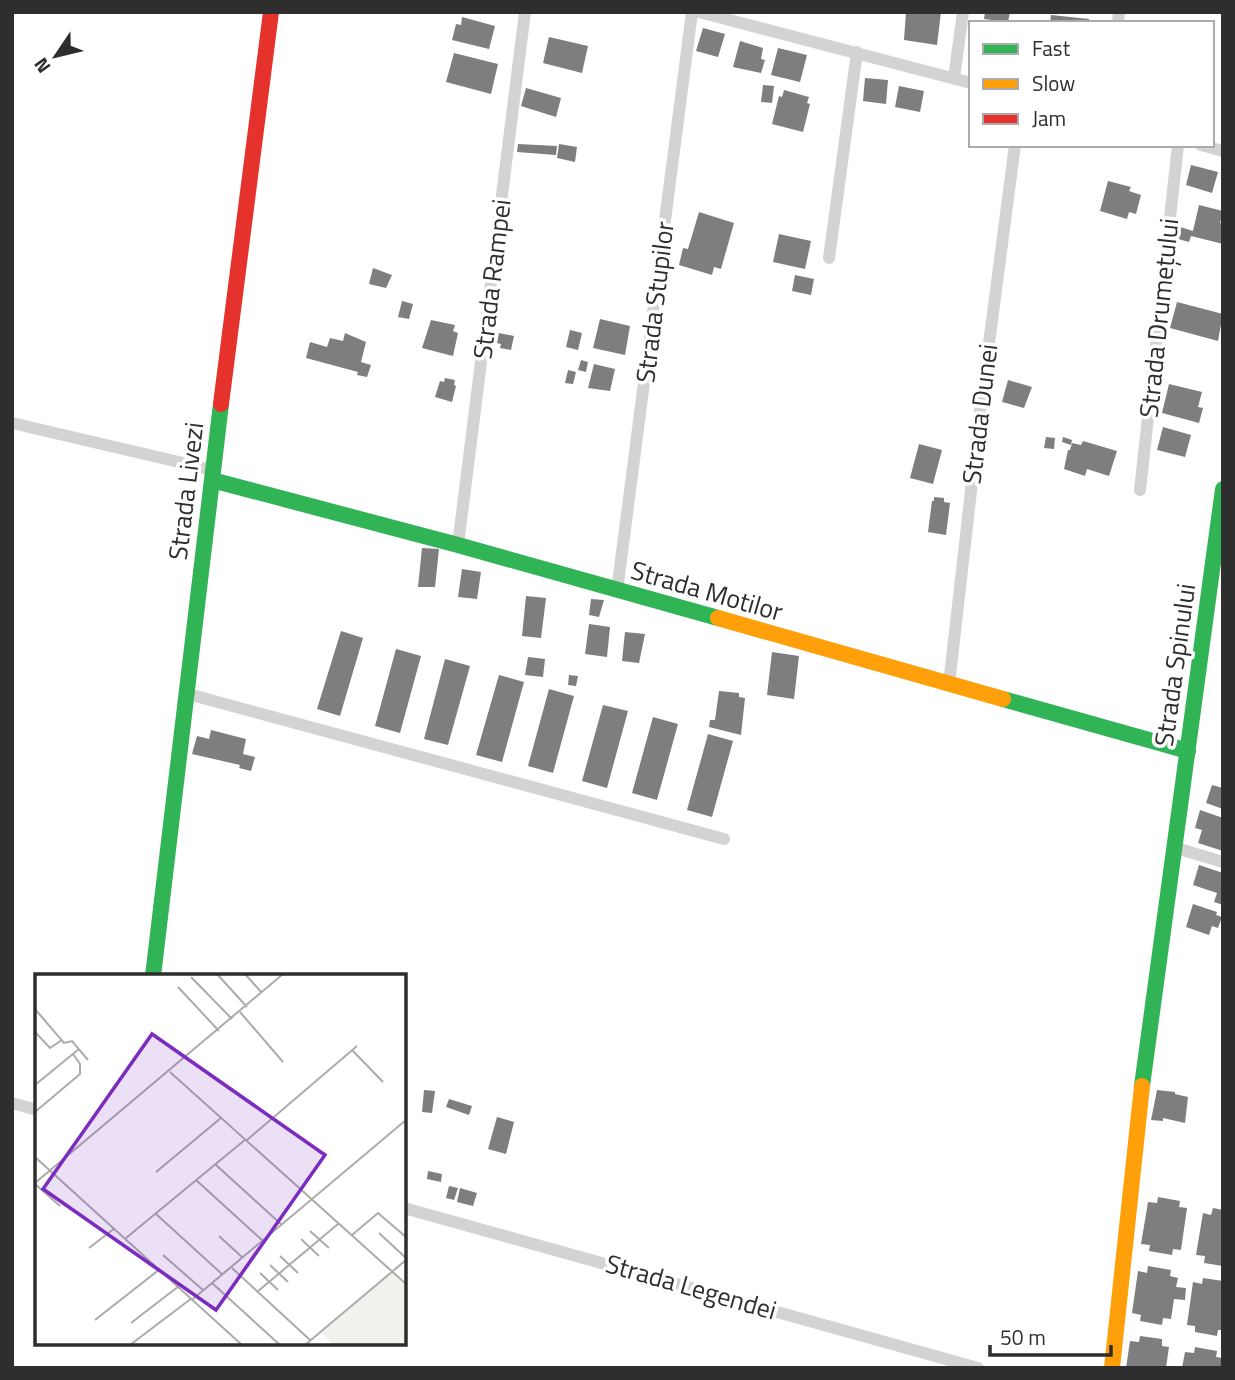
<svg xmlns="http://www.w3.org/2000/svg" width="1235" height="1380" font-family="'Titillium Web',sans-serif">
	<rect width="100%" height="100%" fill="#fff"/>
	<!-- building -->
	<path fill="#7e7e7e" d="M906 12H941L937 45 904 40Z
		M985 12H1010L1008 22 984 19Z
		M1051 15 1089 19V23H1050Z
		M462 17 495 26 489 49 452 40 456 24 461 25Z
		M703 28 725 34 718 57 696 51Z
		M549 37 588 46 582 73 543 63Z
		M740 41 763 48 761 59 765 60 761 73 733 67Z
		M778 48 807 55 800 82 771 75Z
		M454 53 498 64 491 94 446 82Z
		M865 78 888 80 886 104 863 101Z
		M763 85 774 86 772 103 761 102Z
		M899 86 924 91 920 112 895 107Z
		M526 88 561 98 556 117 521 106Z
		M784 90 809 97 807 103 810 104 803 132 772 124 779 96 782 97Z
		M518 144 557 146 556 155 517 152Z
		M559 144 577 147 575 162 557 158Z
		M1191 165 1218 172 1212 193 1186 185Z
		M1108 181 1131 187 1129 191 1141 195 1136 214 1129 212 1127 219 1100 211Z
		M1199 205 1223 211 1220 223 1223 224V244L1191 236 1189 242 1171 237 1174 225 1193 231Z
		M699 212 734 223 721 269 714 267 712 275 679 265 683 248 688 249Z
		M779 234 811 241 805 269 773 262Z
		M373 268 392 275 386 288 369 284Z
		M795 275 814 279 811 295 792 291Z
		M402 301 413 304 409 319 398 317Z
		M1177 302 1223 314 1218 341 1170 328Z
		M600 319 630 326 625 355 593 348Z
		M431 320 455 325 453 331 458 333 453 356 422 348Z
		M570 330 582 333 578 350 566 347Z
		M345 333 366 342 361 362 371 365 367 377 357 375 358 372 306 358 310 342 327 347 330 338 343 341Z
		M499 333 514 336 511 350 500 348 501 344 497 343Z
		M581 360 588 362 586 372 578 370Z
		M594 364 615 369 610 391 588 388Z
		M568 370 576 372 573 384 565 383Z
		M445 378 455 380 454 385 456 386 452 402 435 397 440 381 444 382Z
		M1008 380 1032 387 1024 408 1002 402Z
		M1169 384 1202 392 1198 407 1203 408 1199 423 1162 413Z
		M1163 427 1191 435 1185 457 1157 450Z
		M1046 437 1055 438 1054 449 1044 448Z
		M1063 437 1072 440 1071 445 1062 442Z
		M1083 441 1117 451 1109 476 1087 469 1085 476 1064 469 1068 450H1070L1072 443 1081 445Z
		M919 444 942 450 933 484 910 478Z
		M934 497 944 498V502L950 503 946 535 928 532 932 501H934Z
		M422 548 439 549 435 587H418Z
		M462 569 481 572 477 599 458 597Z
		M526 596 546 598 541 638 522 636Z
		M591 599 604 600 599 617 589 615Z
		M589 624 610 627 607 657 585 654Z
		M341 631 363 638 340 716 317 709Z
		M625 632 645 634 639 663 622 661Z
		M396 649 421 656 400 733 375 726Z
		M772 652 799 656 794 699 767 695Z
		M528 657 545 659 543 677 525 675Z
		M445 659 470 666 448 745 424 739Z
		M499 675 524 682 502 762 476 755Z
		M569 675 578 676 576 686 568 685Z
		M549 689 574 696 553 773 528 766Z
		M719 691 739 693V697L745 698 741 735 709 727 710 720H715Z
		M603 705 628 711 607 788 582 781Z
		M653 717 678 724 657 800 632 793Z
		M211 730 246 739 243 754 255 757 251 771 239 768 240 765 192 754 197 736 209 739Z
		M708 734 733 741 712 817 687 810Z
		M1212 785 1223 788V809L1206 803Z
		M1200 810 1223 818V851L1198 843 1202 830 1195 828Z
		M1199 865 1223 873V905L1214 902 1217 893 1193 885Z
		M1193 904 1217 912 1216 915 1222 917 1218 928 1212 926 1209 935 1186 927Z
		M424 1090 435 1091 432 1113 422 1112Z
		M1157 1090 1175 1092V1094L1188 1097 1185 1123 1163 1118V1121L1151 1120Z
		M449 1099 472 1106 469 1115 446 1107Z
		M497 1117 514 1122 506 1154 488 1149Z
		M428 1171 442 1174 441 1182 427 1179Z
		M449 1186 458 1188 454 1200 446 1198Z
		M460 1188 477 1193 473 1206 457 1202Z
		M1158 1197 1180 1201 1179 1207 1187 1208 1181 1250 1173 1249 1172 1255 1149 1251 1150 1245 1141 1244 1148 1202 1157 1203Z
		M1213 1208 1223 1210V1266L1204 1263 1205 1256 1196 1255 1203 1213 1211 1215Z
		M1148 1266 1171 1270 1170 1276 1178 1278 1176 1287 1186 1288 1185 1300 1174 1299 1171 1319 1163 1318 1162 1325 1140 1321 1141 1315 1132 1313 1138 1271 1147 1273Z
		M1203 1278 1223 1281V1330H1218L1217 1336 1195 1332V1326L1187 1325 1193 1282 1202 1284Z
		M1140 1336 1162 1339V1346L1169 1347 1166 1368H1126L1130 1341 1139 1342Z
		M1195 1347 1217 1351 1216 1357 1223 1358V1368H1182L1185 1352 1194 1353Z"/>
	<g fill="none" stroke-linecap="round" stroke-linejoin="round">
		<!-- street -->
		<path stroke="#d3d3d3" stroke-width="12" d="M699 12 971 83
			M1118 23 1119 12
			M954 78 963 12
			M1201 145 1223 151
			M829 258 857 52
			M12 423 213 470
			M1140 490 1178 145
			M458 545 525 12
			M617 591 692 12
			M949 684 980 412 1015 145
			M188 694 724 839
			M1176 848 1223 862
			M12 1103 37 1110
			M404 1208 978 1368"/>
		<!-- fast -->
		<path stroke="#30b455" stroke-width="16" d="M212 480 458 545 718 618
			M1003 699 1188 751
			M153 976 221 404
			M1142 1086 1223 489"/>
		<!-- slow -->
		<path stroke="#ff9f0a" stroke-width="16" d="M718 618 1003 699
			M1112 1368 1142 1086"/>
		<!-- jam -->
		<path stroke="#e5322d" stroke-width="16" d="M221 404 271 12"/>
	</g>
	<g text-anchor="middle" stroke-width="7" stroke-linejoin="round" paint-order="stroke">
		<!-- street labels -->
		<g font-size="26" fill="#2e2e2e" stroke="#fff">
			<text transform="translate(492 279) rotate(-83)" y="9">Strada Rampei</text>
			<text transform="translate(655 302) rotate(-83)" y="9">Strada Stupilor</text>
			<text transform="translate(1159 318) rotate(-84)" y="9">Strada Drumețului</text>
			<text transform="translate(980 414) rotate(-83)" y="9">Strada Dunei</text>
			<text transform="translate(186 491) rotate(-83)" y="9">Strada Livezi</text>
			<text transform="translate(707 591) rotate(16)" y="9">Strada Motilor</text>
			<text transform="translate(1175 665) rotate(-82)" y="9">Strada Spinului</text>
			<text transform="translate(691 1287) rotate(16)" y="9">Strada Legendei</text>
		</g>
	</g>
	<!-- overview -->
	<g transform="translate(35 974)">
		<rect width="371" height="371" fill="#fff"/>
		<path d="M357 299 371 312V371H299L286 359Z" fill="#f0f3ed"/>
		<path fill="none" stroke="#ababab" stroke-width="2" d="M182 0 212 33M210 0 227 19M156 3 197 45M143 13 184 57M0 35 29 69 37 67 53 86M205 38 248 88M0 58 15 74 27 66M317 76 348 108M135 98 371 310M0 111 44 75M0 138 45 100V90L38 80M212 166 322 72M0 183 207 371M181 191 247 251M121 198 186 144M161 206 227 266M0 209 248 0M0 210 25 232M121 240 188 301M275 257 294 274M344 259 371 284M317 261 343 239 371 263M184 262 208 284M91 264 211 165M266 265 284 282M54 274 80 254M128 281 168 316M245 282 263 299M235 291 253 308M197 294 275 366M225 299 243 316M177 309 245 371M222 318 303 250M158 325 371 146M60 346 125 295M96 349 144 312M95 371 157 324M270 371 371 286"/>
		<path fill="#7b2cbf" fill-opacity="0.15" stroke="#7b2cbf" stroke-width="3.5" d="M117 60 290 181 181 336 8 215Z"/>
		<rect width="371" height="371" fill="none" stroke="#2e2e2e" stroke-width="3.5"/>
	</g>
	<!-- border -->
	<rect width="1235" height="1380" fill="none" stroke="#2e2e2e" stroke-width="28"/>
	<!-- legend -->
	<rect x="969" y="21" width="245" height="126" fill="#ffffff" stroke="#ababab" stroke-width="2"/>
	<rect x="983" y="44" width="35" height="10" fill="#30b455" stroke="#ababab" stroke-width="2"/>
	<text x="1032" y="56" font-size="21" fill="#2e2e2e">Fast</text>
	<rect x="983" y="79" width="35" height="10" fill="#ff9f0a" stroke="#ababab" stroke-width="2"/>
	<text x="1032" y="91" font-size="21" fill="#2e2e2e">Slow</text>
	<rect x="983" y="114" width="35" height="10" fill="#e5322d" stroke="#ababab" stroke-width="2"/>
	<text x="1032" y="126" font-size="21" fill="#2e2e2e">Jam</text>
	<!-- north arrow -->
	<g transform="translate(56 56) rotate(235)" stroke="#ffffff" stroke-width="5" paint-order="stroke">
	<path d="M0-5L12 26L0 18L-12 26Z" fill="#2e2e2e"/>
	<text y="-10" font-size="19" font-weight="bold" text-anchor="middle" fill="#2e2e2e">N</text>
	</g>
	<!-- scale -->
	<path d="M990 1345v10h121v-10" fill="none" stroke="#2e2e2e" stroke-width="3.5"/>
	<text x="1000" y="1345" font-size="21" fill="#2e2e2e" stroke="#ffffff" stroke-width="5" paint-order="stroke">50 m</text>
</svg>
